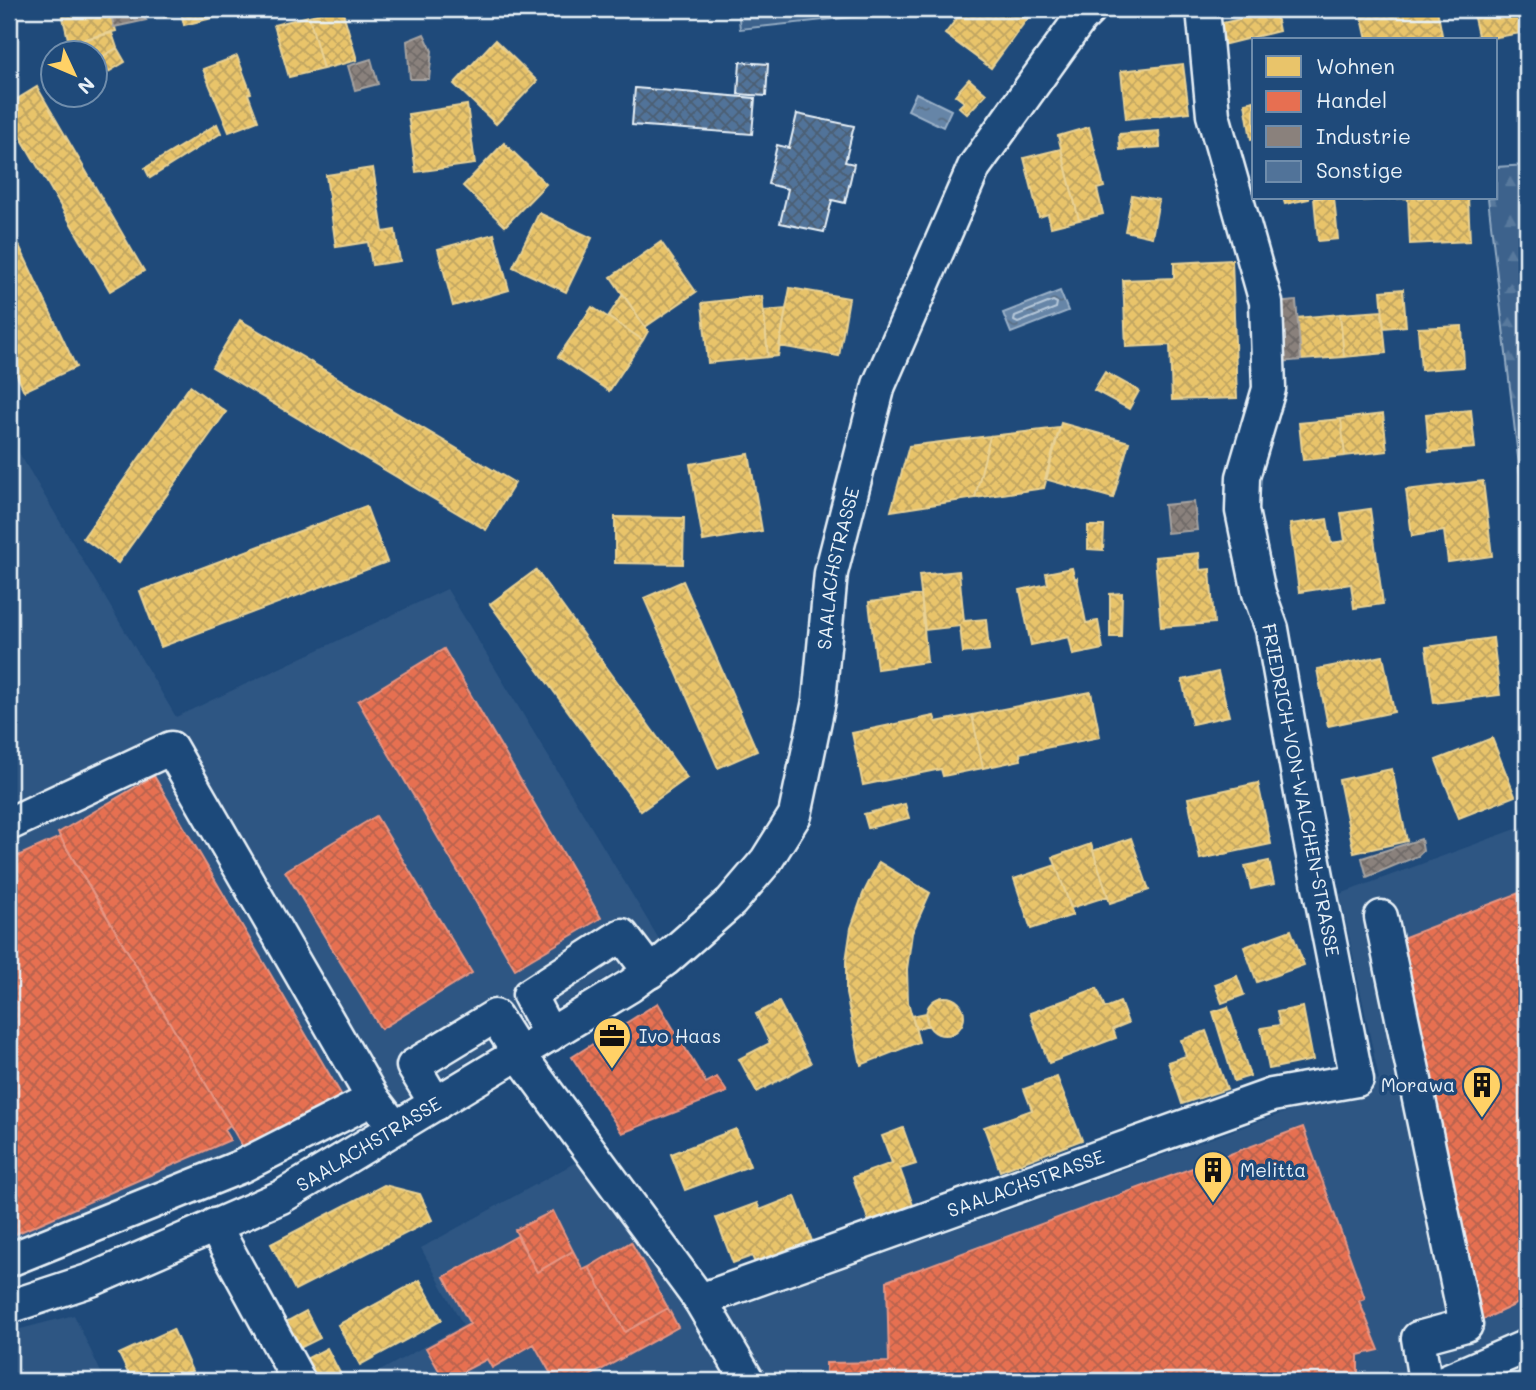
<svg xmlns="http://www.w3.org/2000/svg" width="1536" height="1390" font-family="Mali,sans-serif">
	<defs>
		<pattern id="forest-firs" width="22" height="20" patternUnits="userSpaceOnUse" patternTransform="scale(1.75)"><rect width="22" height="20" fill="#3c628c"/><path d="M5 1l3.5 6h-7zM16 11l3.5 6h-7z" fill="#58799d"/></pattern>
		<pattern id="water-ripples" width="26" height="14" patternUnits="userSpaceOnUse" patternTransform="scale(1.75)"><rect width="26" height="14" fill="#6685a7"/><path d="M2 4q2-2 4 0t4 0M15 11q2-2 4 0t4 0" fill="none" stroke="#596d82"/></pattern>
		<pattern id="homes-cross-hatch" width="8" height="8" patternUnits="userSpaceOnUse" patternTransform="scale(1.75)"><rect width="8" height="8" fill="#e9c46a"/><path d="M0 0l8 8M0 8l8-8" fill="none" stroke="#c0a562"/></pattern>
		<pattern id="shops-cross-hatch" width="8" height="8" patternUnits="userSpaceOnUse" patternTransform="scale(1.75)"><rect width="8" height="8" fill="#e76f51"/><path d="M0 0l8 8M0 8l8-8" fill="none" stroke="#b7634f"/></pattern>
		<pattern id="industry-cross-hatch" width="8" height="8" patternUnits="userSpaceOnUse" patternTransform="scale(1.75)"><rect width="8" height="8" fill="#8a817c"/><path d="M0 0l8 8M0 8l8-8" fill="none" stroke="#6f6a68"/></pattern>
		<pattern id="building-cross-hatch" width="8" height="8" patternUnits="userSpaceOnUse" patternTransform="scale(1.75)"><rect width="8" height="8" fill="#517399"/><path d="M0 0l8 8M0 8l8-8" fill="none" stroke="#4c5e72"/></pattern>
	</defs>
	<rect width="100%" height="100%" fill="#1f4a7a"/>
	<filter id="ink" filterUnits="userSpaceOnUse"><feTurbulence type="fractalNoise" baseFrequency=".0143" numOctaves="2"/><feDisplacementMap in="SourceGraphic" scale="14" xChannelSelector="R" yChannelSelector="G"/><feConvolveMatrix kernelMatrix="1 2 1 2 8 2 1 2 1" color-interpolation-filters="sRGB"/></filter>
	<g filter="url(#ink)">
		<!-- built -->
		<path fill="#2e5683" d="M9 436 176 717 447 589 662 944 399 1103 170 1214 9 1281Z
			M1527 825V1381H766L726 1310 1379 1079 1340 894Z
			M578 1161 696 1321 732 1381H362L463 1325 421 1248Z
			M74 1315 105 1381H9V1332Z"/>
		<!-- green -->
		<path fill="#3c628c" stroke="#92aac2" stroke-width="2" d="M738 9H889L890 13 740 29Z"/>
		<!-- forest -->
		<path fill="url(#forest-firs)" stroke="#92aac2" stroke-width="2" d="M1527 165V535L1488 198H1496V167Z"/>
		<!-- water -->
		<path fill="url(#water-ripples)" stroke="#9ab0c7" stroke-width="2" d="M916 93 951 110 943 127 908 110Z
			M1060 291 1068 311 1011 333 1003 313Z"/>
		<!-- homes -->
		<path fill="url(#homes-cross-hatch)" stroke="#e9d295" stroke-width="2" d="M61 9H110L116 31 69 43Z
			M162 9H226L228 14 184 25 181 12 164 17Z
			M336 9H342L357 60 323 69 309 16Z
			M964 9H1022L1030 15 991 68 945 34Z
			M1360 9H1437L1443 40H1367Z
			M1472 9H1527V32L1479 40Z
			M1275 11 1279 31 1222 45 1218 24Z
			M309 16 323 69 289 77 274 25Z
			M112 33 117 48 95 61 94 52H90L83 40Z
			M495 40 537 81 496 124 454 84Z
			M117 48 125 62 103 75 95 61Z
			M237 56 251 93 248 94 258 121 229 132 203 69Z
			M1183 64 1189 112 1126 119 1121 71Z
			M969 79 986 94 967 114 959 107 964 102 955 95Z
			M37 87 144 271 110 291 9 117V104Z
			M1254 101V138L1251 139 1245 103Z
			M467 105 475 164 416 172 408 114Z
			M217 124 221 133 150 178 145 168Z
			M1089 127 1104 187 1097 189 1103 214 1079 220 1058 136Z
			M1159 131 1160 147 1120 150 1119 134Z
			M504 143 546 184 505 226 463 186Z
			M1061 149 1079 220 1051 227 1048 214 1039 217 1024 158Z
			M373 168 383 232 395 230 400 261 372 265 368 242 336 247 326 175Z
			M1132 195 1159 200 1152 237 1125 231Z
			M1283 198H1309V199L1285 204Z
			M1314 198H1334L1338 239 1318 241Z
			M1359 198H1468L1470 241 1410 244 1408 198 1359 201Z
			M539 213 592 238 566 292 513 267Z
			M9 224 76 367 24 391 9 358Z
			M494 234 509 290 453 306 438 249Z
			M661 242 696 292 645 327 611 277Z
			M1232 260 1237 398 1172 400 1170 345 1126 347 1123 280 1174 278V263Z
			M790 288 849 298 839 356 779 346Z
			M1403 289 1406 326 1384 328 1381 291Z
			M623 294 648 331 643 340 608 317Z
			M762 296 768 357 708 363 702 303Z
			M592 307 643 340 609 391 558 357Z
			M786 309 778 356 768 357 764 311Z
			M1382 311 1386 353 1344 357 1340 314Z
			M1340 314 1344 357 1301 360 1297 318Z
			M240 320 515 483 486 530 212 367Z
			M1462 326 1464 367 1421 370 1418 328Z
			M1105 372 1139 391 1129 409 1094 390Z
			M190 386 226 412 118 563 83 538Z
			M1471 410 1475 448 1429 452 1426 414Z
			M1383 414 1387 451 1345 456 1341 419Z
			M1341 419 1345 456 1303 460 1299 423Z
			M1061 423 1129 442 1113 498 1045 479Z
			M1060 428 1044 488 975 498 990 436Z
			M990 436 975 498 891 511 909 446Z
			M749 454 762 531 703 541 690 464Z
			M1483 481 1492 556 1448 562 1444 531 1412 536 1406 490Z
			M366 506 387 562 161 647 140 591Z
			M1370 509 1383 604 1354 608 1351 584 1299 592 1290 524 1327 519 1331 543 1345 541 1341 513Z
			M615 517 684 518 683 564 615 563Z
			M1088 526H1104L1103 550 1088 549Z
			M1199 553 1200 570 1210 569 1214 623 1161 627 1155 557Z
			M1072 568 1075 579 1077 578 1086 623 1098 621 1103 649 1073 655 1069 637 1031 645 1020 590 1048 584 1046 573Z
			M536 570 687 778 641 811 490 604Z
			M959 571 964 621 986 619 989 650 963 653 960 626 925 630 919 575Z
			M683 581 757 751 718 768 644 598Z
			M1122 593 1121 637H1110V594Z
			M921 595 927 662 877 669 869 602Z
			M1493 638 1500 695 1434 703 1426 647Z
			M1383 656 1394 712 1328 726 1317 669Z
			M1218 672 1229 716 1192 724 1182 680Z
			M1091 692 1100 737 1020 753 1021 760 983 768 972 715Z
			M972 715 983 768 943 776 941 769 863 785 852 733 934 716 936 722Z
			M1492 738 1515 796 1459 818 1436 760Z
			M1392 769 1407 841 1354 853 1339 780Z
			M1258 783 1271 844 1200 859 1188 798Z
			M905 804 909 818 868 828 864 814Z
			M1131 838 1149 890 1110 903 1093 851Z
			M1091 844 1108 896 1071 908 1053 857Z
			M1269 861 1274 884 1251 889 1245 866Z
			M879 862 930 893 912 933 907 969 908 1002 919 1042 861 1065 846 994V961L851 928 863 894Z
			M1056 865 1073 915 1031 929 1014 879Z
			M1291 930 1304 965 1257 982 1244 947Z
			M1237 976 1244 995 1222 1003 1215 984Z
			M1097 988 1105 1008 1120 1002 1128 1023 1113 1029 1116 1038 1049 1063 1030 1013Z
			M926 1016a19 19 0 1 1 38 0a19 19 0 1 1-38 0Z
			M779 1002 811 1063 757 1092 739 1059 770 1043 756 1014Z
			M1228 1007 1250 1076 1234 1081 1213 1012Z
			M1303 1007 1313 1060 1269 1069 1261 1028 1280 1025 1277 1012Z
			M926 1013 928 1025 916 1029 912 1016Z
			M1206 1031 1227 1089 1182 1104 1168 1062 1186 1056 1181 1040Z
			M1057 1077 1082 1140 1000 1171 984 1127 1032 1110 1024 1089Z
			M903 1128 916 1164 900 1169 913 1205 869 1222 853 1177 892 1163 882 1136Z
			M736 1129 750 1166 685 1190 671 1154Z
			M384 1185 420 1194 432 1220 295 1290 271 1244Z
			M795 1196 812 1241 755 1263 752 1256 733 1263 716 1218 757 1203 760 1210Z
			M420 1280 442 1320 360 1365 338 1325Z
			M306 1311 320 1338 300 1348 286 1322Z
			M173 1329 192 1371 169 1381H132L119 1354Z
			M327 1348 341 1375 329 1381H318L306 1359Z"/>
		<!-- shops -->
		<path fill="url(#shops-cross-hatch)" stroke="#e79683" stroke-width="2" d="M444 649 601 918 515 969 358 701Z
			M154 776 342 1096 246 1152 58 833Z
			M376 816 472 973 381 1029 285 871Z
			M60 837 230 1125 224 1130 230 1140 9 1237V860Z
			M1527 890V1299L1480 1321 1400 939Z
			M658 1003 706 1083 717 1077 727 1092 622 1133 572 1057Z
			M1303 1127 1365 1299 1359 1301 1379 1350 1358 1355V1381H826V1363L889 1362 887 1281Z
			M553 1211 573 1251 537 1272 515 1230Z
			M517 1236 537 1272 573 1251 583 1270 589 1267 625 1332 668 1308 678 1327 581 1381H555L534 1344 492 1368 487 1359 445 1381 426 1348 470 1324 444 1277Z
			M631 1242 668 1308 625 1332 589 1267Z"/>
		<!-- industry -->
		<path fill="url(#industry-cross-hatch)" stroke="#a6a3a1" stroke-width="2" d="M110 9H137L146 20 114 27Z
			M424 34 432 51 429 79H410L407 41Z
			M371 59 378 84 355 90 348 66Z
			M1296 301 1301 360 1279 362 1274 303Z
			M1194 502 1197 530 1167 533 1164 505Z
			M1421 839 1423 851 1418 856 1367 877 1362 858Z"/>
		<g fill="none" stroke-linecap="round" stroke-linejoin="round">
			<!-- shore -->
			<path stroke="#b4c6d8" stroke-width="2" d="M1053 301 1057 303 1056 308 1018 323 1014 321 1015 316Z"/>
		</g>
		<!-- building -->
		<path fill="url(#building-cross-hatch)" stroke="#e8f1f8" stroke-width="2" d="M740 62 768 64 766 96 738 94Z
			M635 88 755 98 752 134 632 125Z
			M797 114 854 126 845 162 854 164 845 203 832 200 824 232 780 223 788 189 768 184 777 145 789 148Z"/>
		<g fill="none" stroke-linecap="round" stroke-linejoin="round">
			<defs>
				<g id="minor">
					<path d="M9 824 171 748 373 1099"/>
					<path d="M1381 917 1466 1325 1418 1338 1425 1381"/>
					<path d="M550 1035 529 995 622 935 650 972"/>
					<path d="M436 1104 413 1066 495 1016 519 1054 700 1300 748 1381"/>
					<path d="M214 1225 299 1381"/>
					<path d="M9 1260 242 1166 373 1099 386 1116"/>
					<path id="s1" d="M700 1300 1272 1095 1357 1080 1304 810 1272 629 1259 593 1242 511 1243 477 1269 389 1266 302 1213 115 1203 9"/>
					<path id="s2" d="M9 1307 91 1280 281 1197 630 986 665 960 731 902 766 861 795 815 819 701 831 573 879 385 974 167 1080 19 1090 9"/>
					<path d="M1446 1381 1527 1346"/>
				</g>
			</defs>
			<!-- minor casing -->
			<use href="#minor" stroke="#e8f1f8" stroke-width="37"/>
			<!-- minor -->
			<use href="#minor" stroke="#1f4a7a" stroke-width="32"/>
		</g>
	</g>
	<!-- icons -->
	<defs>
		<symbol id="office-pin" viewBox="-11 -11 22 30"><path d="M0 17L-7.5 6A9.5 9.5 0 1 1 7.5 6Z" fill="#ffd166" stroke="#1f4a7a"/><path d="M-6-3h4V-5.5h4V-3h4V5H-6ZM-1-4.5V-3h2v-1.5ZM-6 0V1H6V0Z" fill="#111"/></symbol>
		<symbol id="building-pin" viewBox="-11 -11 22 30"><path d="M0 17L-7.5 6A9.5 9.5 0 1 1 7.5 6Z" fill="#ffd166" stroke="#1f4a7a"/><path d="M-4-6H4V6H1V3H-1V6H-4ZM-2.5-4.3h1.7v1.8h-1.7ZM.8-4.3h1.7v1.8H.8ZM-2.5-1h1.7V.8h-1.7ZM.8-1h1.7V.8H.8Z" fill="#111"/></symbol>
	</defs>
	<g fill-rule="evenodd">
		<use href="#office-pin" x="590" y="1014" width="44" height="60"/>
		<use href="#building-pin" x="1460" y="1063" width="44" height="60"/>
		<use href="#building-pin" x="1191" y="1148" width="44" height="60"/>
	</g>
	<g text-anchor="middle" stroke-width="7" stroke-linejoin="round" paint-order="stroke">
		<!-- street labels -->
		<g font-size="19" fill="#e8f1f8" stroke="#1f4a7a">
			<text dy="7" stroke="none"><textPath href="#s2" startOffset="1192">SAALACHSTRASSE</textPath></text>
			<text transform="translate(1301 790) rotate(79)" y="7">FRIEDRICH-VON-WALCHEN-STRASSE</text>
			<text dy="7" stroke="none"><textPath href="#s2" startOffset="396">SAALACHSTRASSE</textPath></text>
			<text dy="7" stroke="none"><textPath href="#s1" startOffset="346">SAALACHSTRASSE</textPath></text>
		</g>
		<!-- poi labels -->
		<g font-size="19" fill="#e8f1f8" stroke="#1f4a7a" text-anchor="start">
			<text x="639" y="1043">Ivo Haas</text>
			<text x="1455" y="1092" text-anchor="end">Morawa</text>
			<text x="1240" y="1177">Melitta</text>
		</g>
	</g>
	<!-- margin -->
	<rect width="1536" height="1390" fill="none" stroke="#1f4a7a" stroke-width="35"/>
	<rect x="18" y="18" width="1501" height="1355" fill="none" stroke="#e8f1f8" stroke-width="2.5" filter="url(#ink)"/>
	<!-- legend -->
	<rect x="1252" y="38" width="245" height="161" fill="#1f4a7a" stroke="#6f8dac" stroke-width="2"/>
	<rect x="1266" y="56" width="35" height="21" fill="#e9c46a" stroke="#6f8dac" stroke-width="2"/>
	<text x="1316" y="74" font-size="21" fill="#e8f1f8">Wohnen</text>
	<rect x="1266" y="91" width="35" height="21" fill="#e76f51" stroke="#6f8dac" stroke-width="2"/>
	<text x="1316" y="108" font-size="21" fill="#e8f1f8">Handel</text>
	<rect x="1266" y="126" width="35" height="21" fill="#8a817c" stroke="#6f8dac" stroke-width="2"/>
	<text x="1316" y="144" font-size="21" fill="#e8f1f8">Industrie</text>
	<rect x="1266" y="161" width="35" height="21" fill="#517399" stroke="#6f8dac" stroke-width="2"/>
	<text x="1316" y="178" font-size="21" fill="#e8f1f8">Sonstige</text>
	<!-- north arrow -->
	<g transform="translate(74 74) rotate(134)"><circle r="33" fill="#1f4a7a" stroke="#6f8dac" stroke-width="2"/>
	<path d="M0-5L12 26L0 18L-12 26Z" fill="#ffd166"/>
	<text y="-10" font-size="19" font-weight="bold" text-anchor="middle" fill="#e8f1f8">N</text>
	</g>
</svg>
